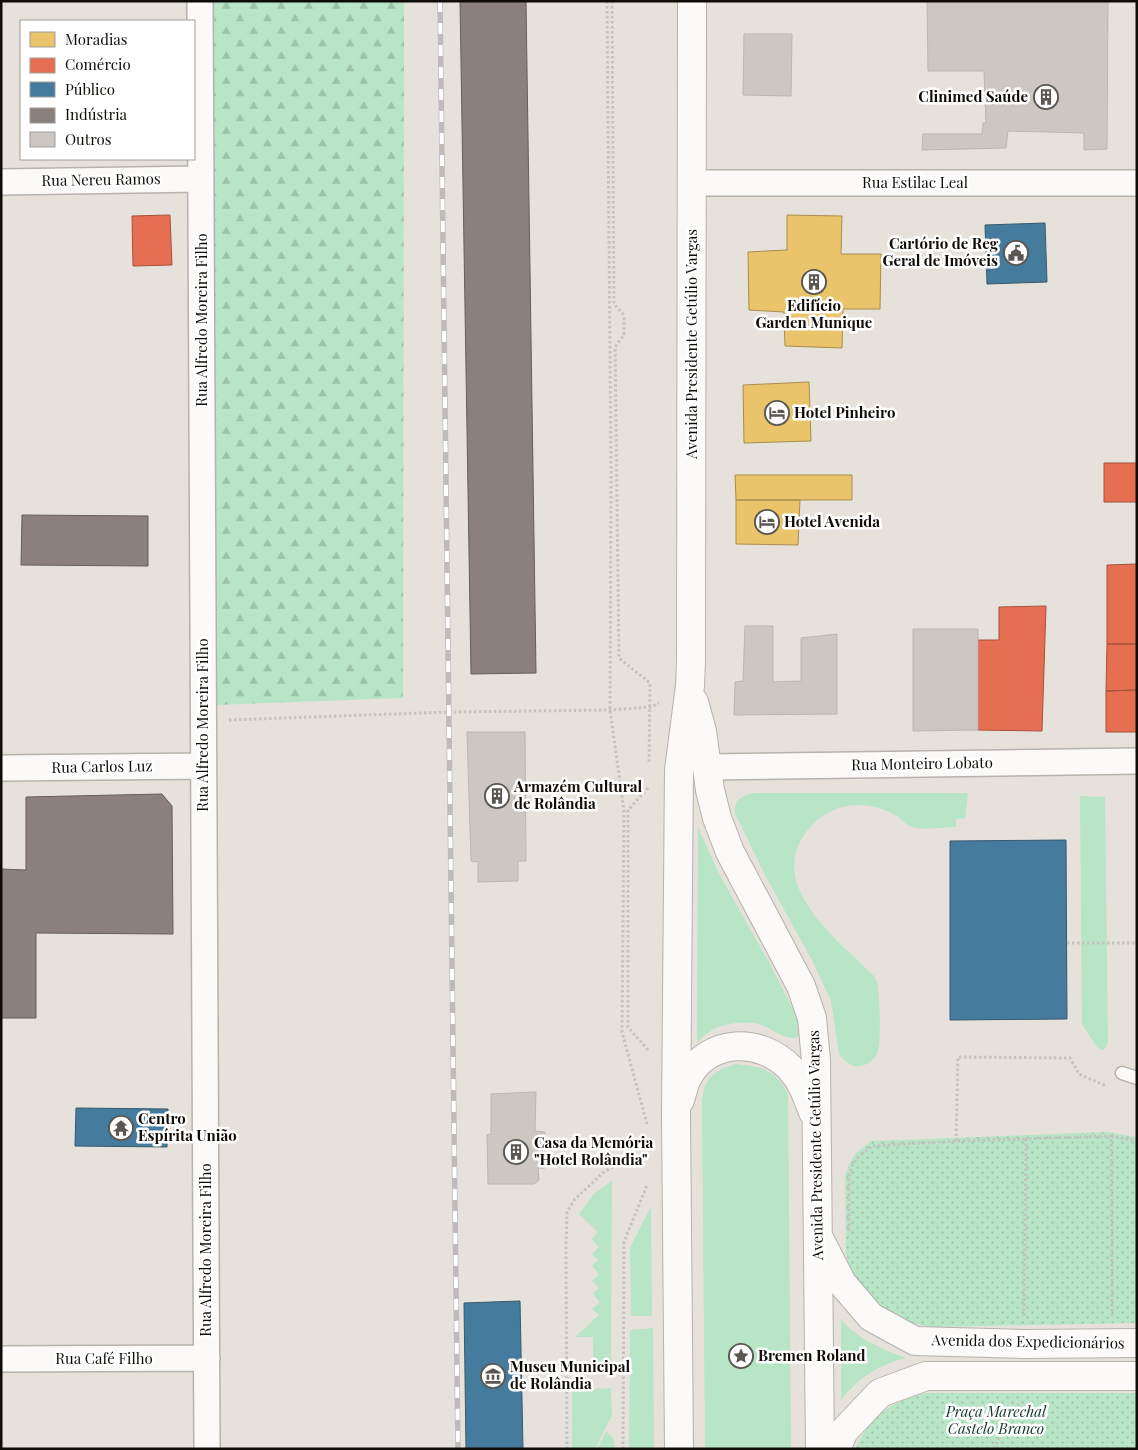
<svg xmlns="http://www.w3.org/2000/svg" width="1138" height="1450" font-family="'Playfair Display',serif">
	<defs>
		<pattern id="forest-firs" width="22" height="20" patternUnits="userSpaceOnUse" patternTransform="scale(1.25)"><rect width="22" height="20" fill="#b7e5c5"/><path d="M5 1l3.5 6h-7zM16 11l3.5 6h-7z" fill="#9cc3a8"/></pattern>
		<pattern id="park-dots" width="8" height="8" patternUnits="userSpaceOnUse" patternTransform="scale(1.25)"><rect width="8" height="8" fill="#b7e5c5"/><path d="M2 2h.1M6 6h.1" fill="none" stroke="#9cc3a8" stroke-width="1.8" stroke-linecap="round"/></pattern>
	</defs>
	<rect width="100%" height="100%" fill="#e6e1da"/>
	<!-- green -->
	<path fill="#b7e5c5" d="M756 793H968L965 818 956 819V827C945 827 919 831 910 826 906 824 902 820 898 817 886 809 873 805 859 805 838 805 820 814 807 831 764 885 839 941 874 976L877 982C880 994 881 1040 878 1051 876 1059 869 1064 861 1066 852 1068 844 1061 839 1054L831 1001 813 962 765 875 735 813C733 799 745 794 756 793Z
		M1080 796 1105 797 1108 1042 1106 1047 1103 1050 1097 1047 1082 1024Z
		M698 827 719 874 770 964 801 1025 800 1035C788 1044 774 1029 761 1025 746 1020 721 1023 708 1033 704 1035 700 1040 697 1043Z
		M736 1064C762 1067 775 1069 788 1094L791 1449H705L702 1100C705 1077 714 1071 736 1064Z
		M612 1181 611 1366 593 1367V1337H575L599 1315 592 1309 600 1302 593 1294 599 1288 592 1281 599 1274 592 1266 598 1260 592 1254 599 1247 591 1239 598 1232 579 1214 594 1194Z
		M651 1206 652 1316H631L630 1248Z
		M841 1319C857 1339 882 1349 906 1358 879 1365 859 1377 841 1400Z
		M653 1328 654 1449H629L630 1330Z
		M611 1388 612 1415 595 1449H572V1390Z
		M606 1431 614 1439 615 1449H597Z"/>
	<!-- forest -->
	<path fill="url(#forest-firs)" d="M213 1H404L403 698 214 705Z"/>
	<!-- park -->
	<path fill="url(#park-dots)" d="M1107 1132 1136 1137 1137 1323 930 1327 906 1322 881 1311 856 1281 850 1268 846 1253 845 1176 850 1163 856 1153 871 1141Z
		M926 1393H1137V1449H855C871 1416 891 1401 926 1393Z"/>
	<!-- homes -->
	<path fill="#e9c46a" stroke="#a88d4d" d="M787 215 842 216 841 254H881L880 309H843L842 348 785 346 784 312 749 310 748 252 787 250Z
		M809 382 811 441 744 443 743 385Z
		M735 475H852V500H736Z
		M736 500H800L798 545 736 544Z"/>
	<!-- shops -->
	<path fill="#e76f51" stroke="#a6513b" d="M170 215 172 265 133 266 132 216Z
		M1104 463H1137V502H1104Z
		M1137 564V644H1107V565Z
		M1046 606 1042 731 978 730V640H999V607Z
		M1107 644H1137V690L1106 691Z
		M1137 690V732H1106V691Z"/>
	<!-- public -->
	<path fill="#457b9d" stroke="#355a70" d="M1045 223 1047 282 987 284 985 225Z
		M1066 840 1067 1019 950 1020V841Z
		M76 1108 168 1109 167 1147 75 1146Z
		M520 1301 523 1449H466L464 1303Z"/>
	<!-- industry -->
	<path fill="#8a817c" stroke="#655e59" d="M460 1H526L536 673 471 674Z
		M22 515 148 516V566L21 565Z
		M162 794 172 806 173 934 36 933V1018H1V869L26 870V797Z"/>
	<!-- building -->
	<path fill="#cdc7c3" stroke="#bcb6b3" d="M927 1H1108L1107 149 1084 150V133L1008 131 1006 148 922 150 923 134H982L983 123H986L984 71H928Z
		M744 34H792L791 96 743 95Z
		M745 626H773V682L801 681V638L837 634V714L734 715 735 682 743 681Z
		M913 629H978V730L913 731Z
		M467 732H525L526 861H518V881L478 882V862L471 861Z
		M536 1092 535 1131 545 1132V1168H538L539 1180 534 1184H488L487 1135 491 1134V1094Z"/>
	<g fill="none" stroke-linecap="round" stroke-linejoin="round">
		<defs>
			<path id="lane" d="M1122 1073 1137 1078"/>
			<path id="street" d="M200 1 207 1449
				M1 182 201 179
				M692 183H1137
				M707 767 1137 761
				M1 768 203 766
				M1 1359 207 1358"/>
			<path id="secondary" d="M819 1238 842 1283 871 1317 915 1341 1024 1344 1137 1343
				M836 1449 844 1431 880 1393 926 1376H1137"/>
			<path id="primary" d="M694 702 702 731 710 790 717 818 730 852 801 986 812 1018 816 1061 820 1449
				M680 1100C682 1093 684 1085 687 1078 709 1038 760 1037 790 1068 802 1081 807 1096 813 1112
				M679 1449 676 1115 679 770 690 686 691 661 692 1"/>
		</defs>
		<!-- lane casing -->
		<use href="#lane" stroke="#b6b2ac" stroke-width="15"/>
		<!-- street casing -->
		<use href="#street" stroke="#b6b2ac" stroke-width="28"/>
		<!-- secondary casing -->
		<use href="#secondary" stroke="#b6b2ac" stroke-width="30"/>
		<!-- primary casing -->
		<use href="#primary" stroke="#b6b2ac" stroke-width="30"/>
		<!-- path -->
		<path stroke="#c5c3c0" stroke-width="3" stroke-dasharray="2.5 2.5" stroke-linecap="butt" d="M607 1 611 472 610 710 624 811 622 1032 647 1124
			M612 1 614 304 624 315V335L615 347 619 658 650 683 649 764
			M229 720 449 712 610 710 651 707 659 703
			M1067 943H1137
			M648 1050 628 1027V810L649 787
			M1111 1136 1137 1141
			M956 1141 958 1057 1070 1058 1079 1074 1106 1086
			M849 1231V1177L852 1166 857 1158 872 1146 956 1141 1026 1139
			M1024 1316 1026 1139 1103 1136H1111L1112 1316
			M567 1449 566 1248 567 1212 575 1199 605 1171 618 1164 649 1158
			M623 1449 624 1242 647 1185
			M994 1449 1007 1418 1019 1404"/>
		<!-- lane -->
		<use href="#lane" stroke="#fbfaf9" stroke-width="12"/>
		<!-- street -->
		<use href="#street" stroke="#fbfaf9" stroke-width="25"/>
		<!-- secondary -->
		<use href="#secondary" stroke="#fbfaf9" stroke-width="28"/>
		<!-- primary -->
		<use href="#primary" stroke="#fbfaf9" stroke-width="28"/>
		<defs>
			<path id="rail" d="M440 1 458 1449"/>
		</defs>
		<!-- rail casing -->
		<use href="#rail" stroke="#bebcbb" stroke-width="5.5"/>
		<!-- rail -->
		<use href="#rail" stroke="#fff" stroke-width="4" stroke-dasharray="11" stroke-linecap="butt"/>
	</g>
	<!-- icons -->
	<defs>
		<symbol id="building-ring" viewBox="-11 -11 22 22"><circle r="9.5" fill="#fff" stroke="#5a5752" stroke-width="1.5"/><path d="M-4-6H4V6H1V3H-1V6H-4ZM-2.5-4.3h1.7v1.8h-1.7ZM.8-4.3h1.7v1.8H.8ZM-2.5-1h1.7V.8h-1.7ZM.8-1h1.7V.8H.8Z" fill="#5a5752"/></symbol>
		<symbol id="civic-ring" viewBox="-11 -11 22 22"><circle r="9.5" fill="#fff" stroke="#5a5752" stroke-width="1.5"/><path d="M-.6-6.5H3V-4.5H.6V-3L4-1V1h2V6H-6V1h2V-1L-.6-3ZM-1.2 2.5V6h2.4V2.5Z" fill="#5a5752"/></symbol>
		<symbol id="hotel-ring" viewBox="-11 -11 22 22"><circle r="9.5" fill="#fff" stroke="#5a5752" stroke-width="1.5"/><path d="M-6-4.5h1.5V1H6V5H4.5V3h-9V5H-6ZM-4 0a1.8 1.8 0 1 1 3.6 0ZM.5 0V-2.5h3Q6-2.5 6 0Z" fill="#5a5752"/></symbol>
		<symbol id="temple-ring" viewBox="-11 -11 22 22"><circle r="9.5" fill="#fff" stroke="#5a5752" stroke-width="1.5"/><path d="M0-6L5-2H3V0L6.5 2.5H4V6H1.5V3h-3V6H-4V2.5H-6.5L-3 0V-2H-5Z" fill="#5a5752"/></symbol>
		<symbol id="sight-ring" viewBox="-11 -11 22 22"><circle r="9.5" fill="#fff" stroke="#5a5752" stroke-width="1.5"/><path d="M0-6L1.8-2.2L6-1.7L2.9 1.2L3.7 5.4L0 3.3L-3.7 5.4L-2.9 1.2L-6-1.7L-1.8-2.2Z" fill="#5a5752"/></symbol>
		<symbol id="museum-ring" viewBox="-11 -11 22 22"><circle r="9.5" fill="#fff" stroke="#5a5752" stroke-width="1.5"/><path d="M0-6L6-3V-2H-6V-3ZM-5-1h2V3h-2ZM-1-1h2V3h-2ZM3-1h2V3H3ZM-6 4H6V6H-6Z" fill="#5a5752"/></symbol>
	</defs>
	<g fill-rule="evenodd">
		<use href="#building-ring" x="1032" y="83" width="28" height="28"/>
		<use href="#civic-ring" x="1002" y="239" width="28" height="28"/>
		<use href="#building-ring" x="800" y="268" width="28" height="28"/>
		<use href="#hotel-ring" x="763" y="399" width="28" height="28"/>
		<use href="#hotel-ring" x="753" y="508" width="28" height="28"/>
		<use href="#building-ring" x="483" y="782" width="28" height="28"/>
		<use href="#temple-ring" x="107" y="1114" width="28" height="28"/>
		<use href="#building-ring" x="502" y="1138" width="28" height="28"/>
		<use href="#sight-ring" x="727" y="1342" width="28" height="28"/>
		<use href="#museum-ring" x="479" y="1362" width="28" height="28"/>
	</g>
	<g text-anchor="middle" stroke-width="5" stroke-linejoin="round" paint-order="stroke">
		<!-- poi labels -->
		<g font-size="15" font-weight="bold" fill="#0f0c08" stroke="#fff" text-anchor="start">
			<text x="1028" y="102" text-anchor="end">Clinimed Saúde</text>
			<text x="998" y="249" text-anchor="end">Cartório de Reg<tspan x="998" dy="17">Geral de Imóveis</tspan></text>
			<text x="814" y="311" text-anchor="middle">Edifício<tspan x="814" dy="17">Garden Munique</tspan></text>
			<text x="794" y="418">Hotel Pinheiro</text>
			<text x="784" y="527">Hotel Avenida</text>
			<text x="514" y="792">Armazém Cultural<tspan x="514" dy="17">de Rolândia</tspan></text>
			<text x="138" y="1124">Centro<tspan x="138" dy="17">Espírita União</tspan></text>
			<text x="534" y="1148">Casa da Memória<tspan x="534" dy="17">"Hotel Rolândia"</tspan></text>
			<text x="758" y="1361">Bremen Roland</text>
			<text x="510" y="1372">Museu Municipal<tspan x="510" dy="17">de Rolândia</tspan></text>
		</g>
		<!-- street labels -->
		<g font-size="15" fill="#0f0c08" stroke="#fff">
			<text transform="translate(101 180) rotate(-1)" y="5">Rua Nereu Ramos</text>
			<text x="915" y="188">Rua Estilac Leal</text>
			<text transform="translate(202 320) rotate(-90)" y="5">Rua Alfredo Moreira Filho</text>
			<text transform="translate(692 344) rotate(-90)" y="5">Avenida Presidente Getúlio Vargas</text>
			<text transform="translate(203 725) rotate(-90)" y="5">Rua Alfredo Moreira Filho</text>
			<text transform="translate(922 764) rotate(-1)" y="5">Rua Monteiro Lobato</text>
			<text transform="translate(102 767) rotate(-1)" y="5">Rua Carlos Luz</text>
			<text transform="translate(816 1145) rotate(-91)" y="5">Avenida Presidente Getúlio Vargas</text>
			<text transform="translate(206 1250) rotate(-90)" y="5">Rua Alfredo Moreira Filho</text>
			<text transform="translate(1028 1342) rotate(1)" y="5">Avenida dos Expedicionários</text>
			<text x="104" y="1364">Rua Café Filho</text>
		</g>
		<!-- park labels -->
		<g font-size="15" font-style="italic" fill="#123924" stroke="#fff">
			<text x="996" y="1417">Praça Marechal<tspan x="996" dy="17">Castelo Branco</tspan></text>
		</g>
	</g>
	<!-- border -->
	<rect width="1138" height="1450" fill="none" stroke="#0f0c08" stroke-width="5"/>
	<!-- legend -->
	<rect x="20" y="20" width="175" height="140" fill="#ffffff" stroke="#9f9e9c"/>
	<rect x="30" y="32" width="25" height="15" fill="#e9c46a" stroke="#9f9e9c"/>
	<text x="65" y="45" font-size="15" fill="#0f0c08">Moradias</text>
	<rect x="30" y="58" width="25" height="15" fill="#e76f51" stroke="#9f9e9c"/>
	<text x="65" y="70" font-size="15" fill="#0f0c08">Comércio</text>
	<rect x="30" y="82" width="25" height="15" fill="#457b9d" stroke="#9f9e9c"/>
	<text x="65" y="95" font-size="15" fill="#0f0c08">Público</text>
	<rect x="30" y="108" width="25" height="15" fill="#8a817c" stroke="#9f9e9c"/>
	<text x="65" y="120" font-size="15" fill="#0f0c08">Indústria</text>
	<rect x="30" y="132" width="25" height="15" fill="#cdc7c3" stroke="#9f9e9c"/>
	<text x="65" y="145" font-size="15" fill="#0f0c08">Outros</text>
</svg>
